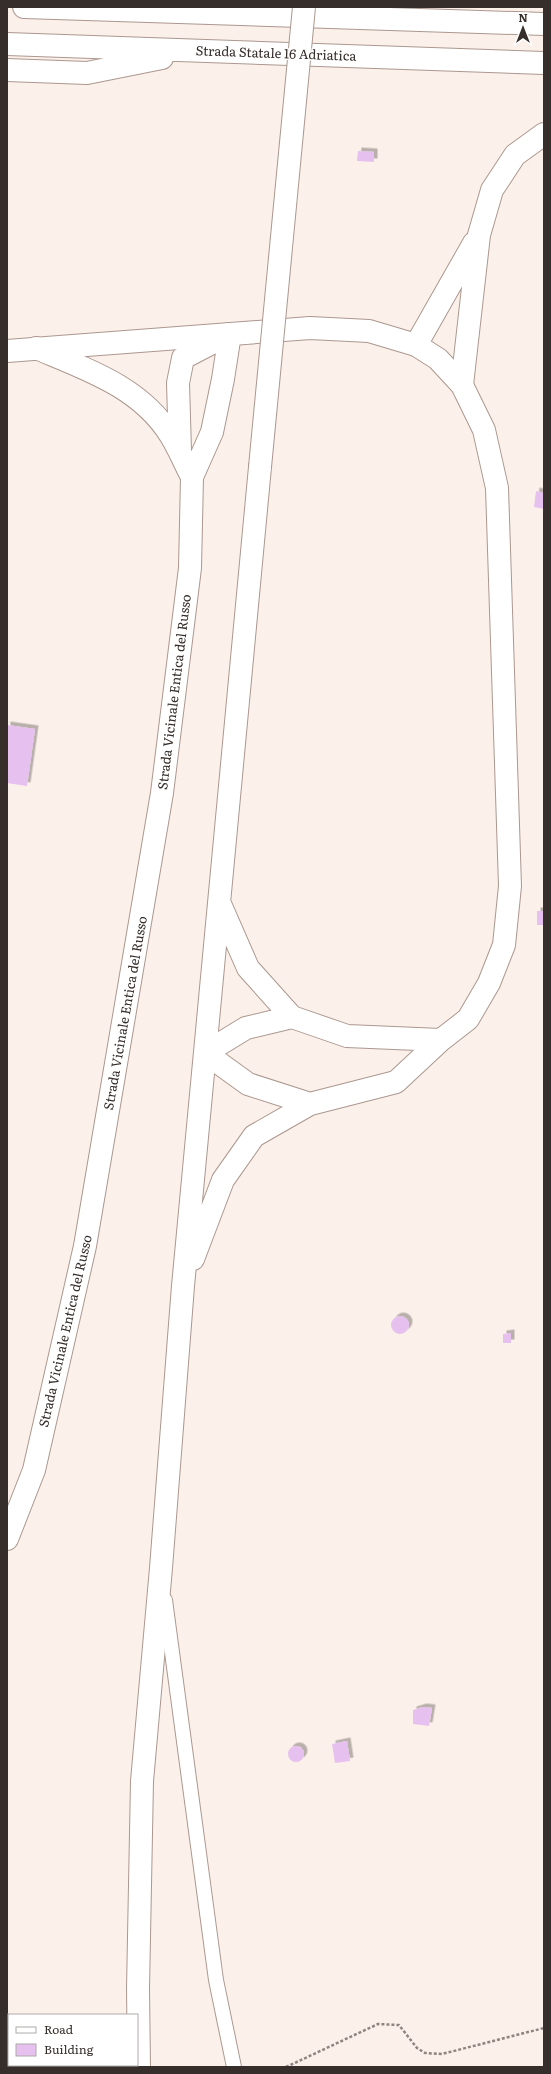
<svg xmlns="http://www.w3.org/2000/svg" width="551" height="2074" font-family="Literata,serif">
	<defs>
		<filter id="shadow"><feDropShadow dx="3.5" dy="-3.5" stdDeviation="0" flood-color="#0004"/></filter>
	</defs>
	<rect width="100%" height="100%" fill="#fcf0ea"/>
	<!-- building -->
	<path fill="#e6c0ef" filter="url(#shadow)" d="M358 151 374 152V162L357 161Z
		M536 491 544 493V509L534 507Z
		M7 725 35 729 27 786 7 783Z
		M537 911H544V925H537Z
		M391 1325a9 9 0 1 1 18 0a9 9 0 1 1-18 0Z
		M511 1333V1343H503V1334Z
		M423 1707 432 1708 429 1726 413 1724V1710Z
		M347 1741 350 1761 335 1763 332 1744Z
		M288 1754a8 8 0 1 1 16 0a8 8 0 1 1-16 0Z"/>
	<g fill="none" stroke-linecap="round" stroke-linejoin="round">
		<defs>
			<path id="lane" d="M165 1600 216 1980 234 2067"/>
			<path id="street" d="M416 345 474 243
				M36 348C86 369 141 387 171 436 179 449 185 464 192 477
				M462 385 479 235 492 190 515 155 544 134
				M180 451 178 383 183 358 229 334
				M7 1539 34 1470 85 1246 162 793 190 568 192 477 212 432 223 379 230 334"/>
			<path id="secondary" d="M7 351 310 328 369 331 416 345 438 359 462 385 484 430 497 488 510 886 504 945 489 983 468 1019 441 1040 396 1082 310 1104 254 1136 223 1180 193 1259
				M220 904 248 968 292 1017 347 1036 441 1040
				M205 1053 248 1084 310 1104
				M205 1053 246 1028 292 1017
				M139 2067 138 1989 142 1781 161 1568 183 1286 260 467"/>
			<path id="highway" d="M24 7 544 24
				M7 44 544 63
				M7 70 87 73 162 58"/>
		</defs>
		<!-- lane casing -->
		<use href="#lane" stroke="#ab988f" stroke-width="16"/>
		<!-- street casing -->
		<use href="#street" stroke="#ab988f" stroke-width="24"/>
		<!-- secondary casing -->
		<use href="#secondary" stroke="#ab988f" stroke-width="24"/>
		<!-- highway casing -->
		<use href="#highway" stroke="#ab988f" stroke-width="24"/>
		<!-- path -->
		<path stroke="#8f8580" stroke-width="2.5" stroke-dasharray="3 2" stroke-linecap="butt" d="M286 2067 378 2024 399 2025 417 2048 425 2053 442 2054 544 2028"/>
		<!-- lane -->
		<use href="#lane" stroke="#fff" stroke-width="14"/>
		<!-- street -->
		<use href="#street" stroke="#fff" stroke-width="22"/>
		<!-- secondary -->
		<use href="#secondary" stroke="#fff" stroke-width="22"/>
		<!-- highway -->
		<use href="#highway" stroke="#fff" stroke-width="22"/>
		<defs>
			<path id="secondary-bridge" d="M260 467 304 7"/>
		</defs>
		<!-- secondary-bridge casing -->
		<use href="#secondary-bridge" stroke="#ab988f" stroke-width="24" stroke-linecap="butt"/>
		<!-- secondary-bridge -->
		<use href="#secondary-bridge" stroke="#fff" stroke-width="22"/>
	</g>
	<g text-anchor="middle" stroke-width="3" stroke-linejoin="round" paint-order="stroke">
		<!-- street labels -->
		<g font-size="13" fill="#352e2a" stroke="#fff">
			<text transform="translate(276 53) rotate(2)" y="5">Strada Statale 16 Adriatica</text>
			<text transform="translate(174 692) rotate(-83)" y="5">Strada Vicinale Entica del Russo</text>
			<text transform="translate(125 1013) rotate(-80)" y="5">Strada Vicinale Entica del Russo</text>
			<text transform="translate(65 1331) rotate(-77)" y="5">Strada Vicinale Entica del Russo</text>
		</g>
	</g>
	<!-- border -->
	<rect width="551" height="2074" fill="none" stroke="#352e2a" stroke-width="16"/>
	<!-- legend -->
	<rect x="8" y="2014" width="130" height="52" fill="#ffffff" stroke="#aeabaa"/>
	<rect x="16" y="2027" width="20" height="6" fill="#ffffff" stroke="#aeabaa"/>
	<text x="44" y="2034" font-size="12" fill="#352e2a">Road</text>
	<rect x="16" y="2044" width="20" height="12" fill="#e6c0ef" stroke="#aeabaa"/>
	<text x="44" y="2054" font-size="12" fill="#352e2a">Building</text>
	<!-- north arrow -->
	<g transform="translate(523 28)" stroke="#ffffff" stroke-width="3" paint-order="stroke">
	<path d="M0-3L7 15L0 10L-7 15Z" fill="#352e2a"/>
	<text y="-6" font-size="11" font-weight="bold" text-anchor="middle" fill="#352e2a">N</text>
	</g>
</svg>
